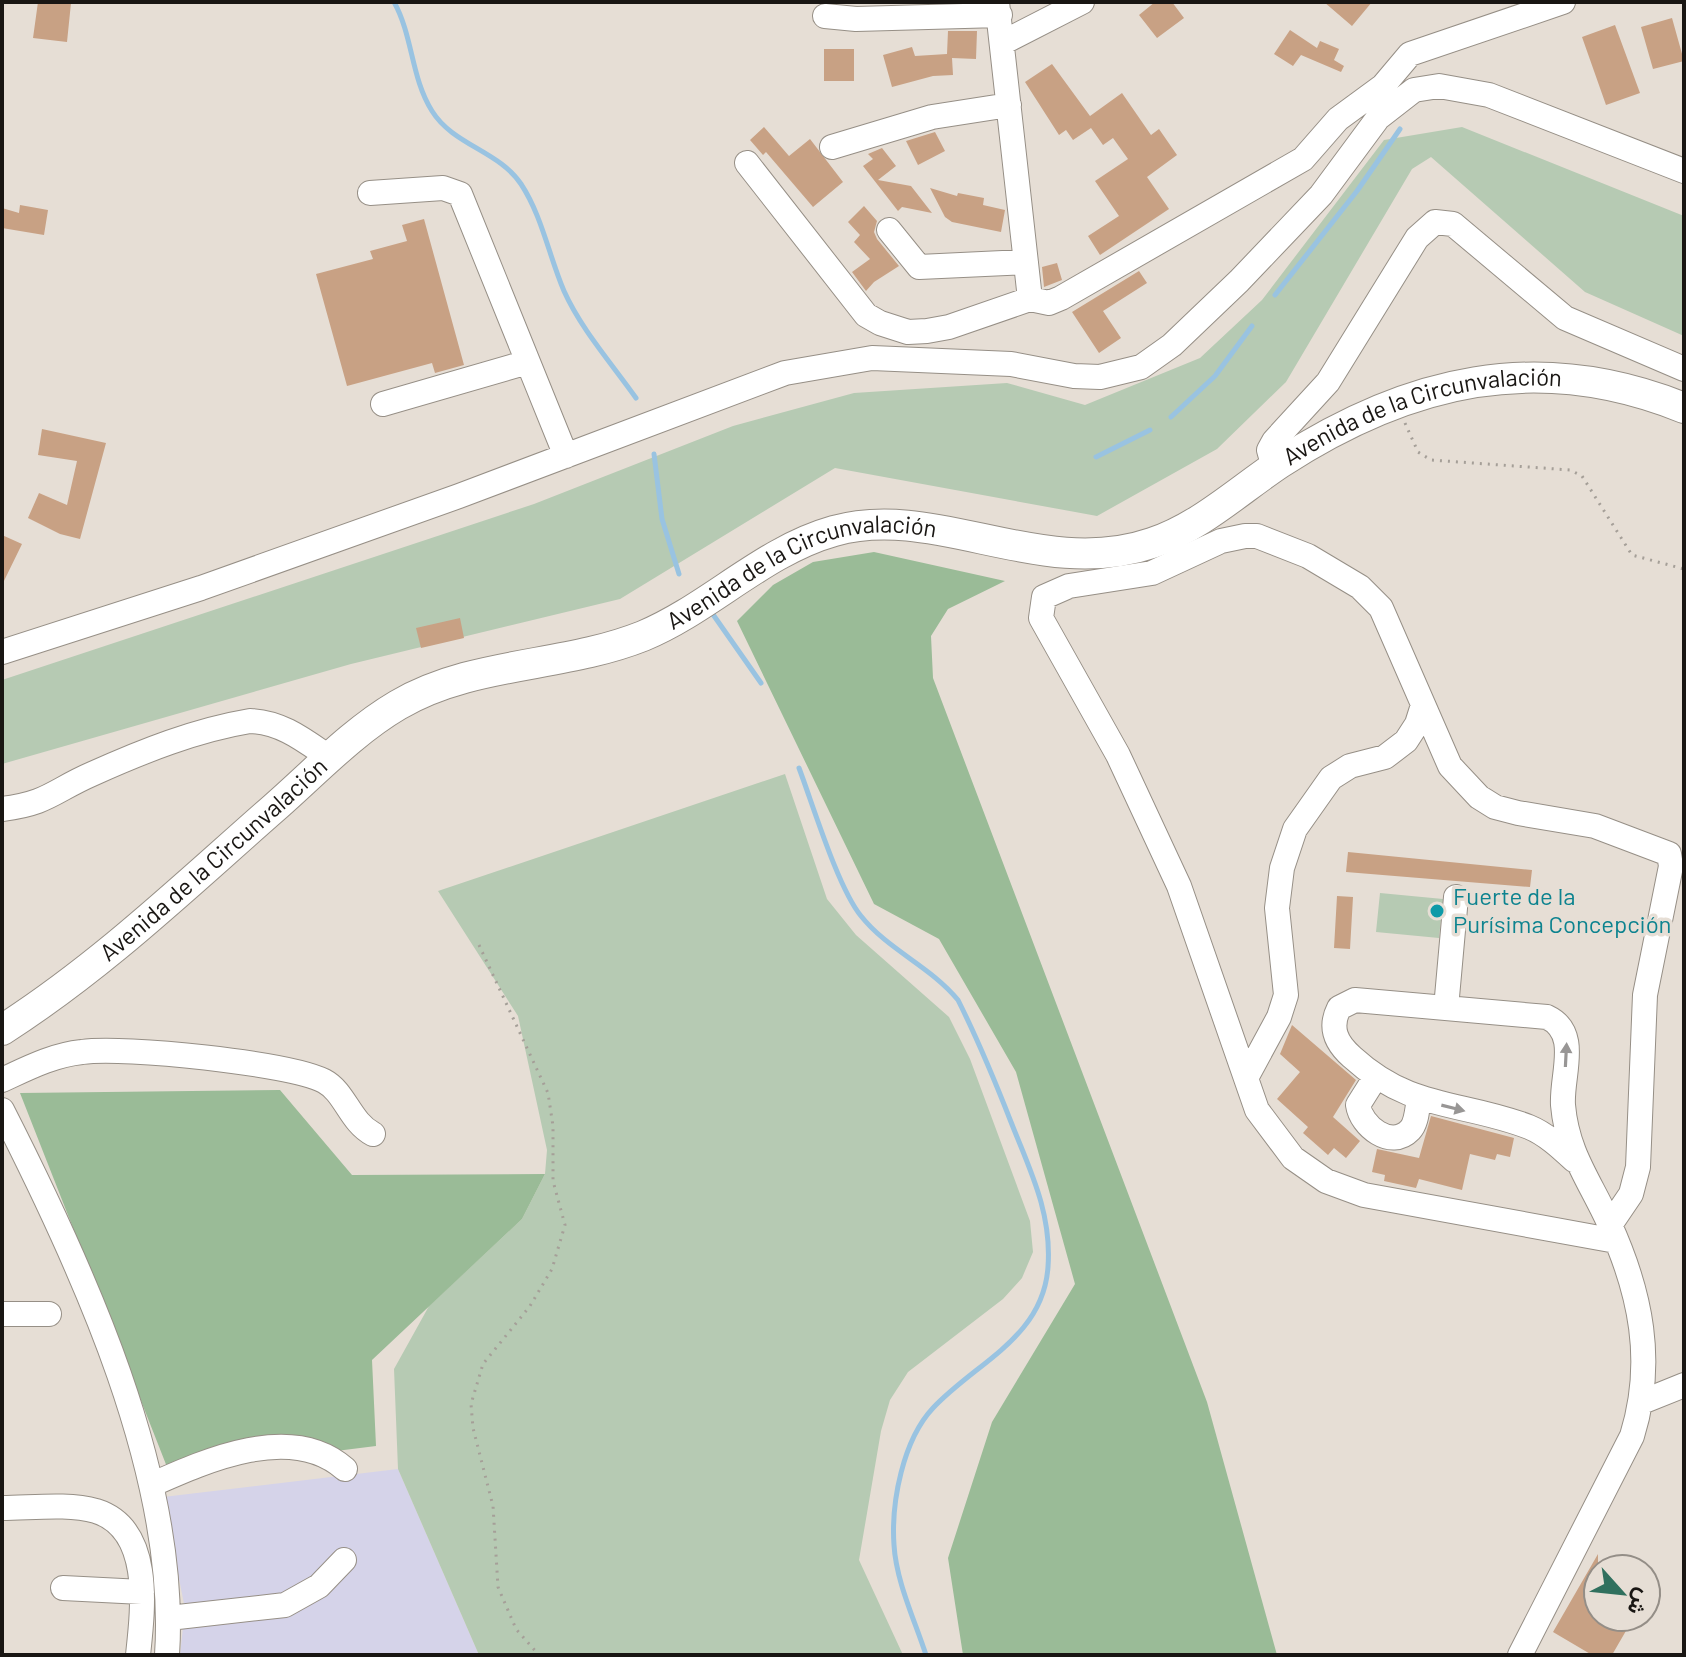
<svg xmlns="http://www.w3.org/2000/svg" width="1686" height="1657" font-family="Barlow,Vazirmatn,sans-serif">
	<rect width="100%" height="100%" fill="#e6ded5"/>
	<!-- commercial -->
	<path fill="#d5d3e9" d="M398 1469 479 1655H180L185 1609 163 1497Z"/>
	<!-- green -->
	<path fill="#b6cab3" d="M1462 127 1684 216V336L1585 292 1431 157 1412 169 1286 382 1217 449 1097 516 835 468 620 599 351 664 2 764V680L534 504 733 426 854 393 1007 383 1085 405 1200 358 1262 300 1384 140Z
		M785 774 827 899 856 935 949 1017 970 1059 1030 1221 1033 1252 1022 1278 1003 1299 908 1372 890 1400 881 1431 859 1560 903 1655H479L398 1469 394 1369 429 1306 522 1219 545 1174 547 1150 518 1016 438 891Z
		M1380 893 1443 899 1439 938 1376 932Z"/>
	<!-- forest -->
	<path fill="#9abb97" d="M874 552 1005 581 948 609 931 636 933 678 1207 1402 1277 1655H963L948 1558 992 1422 1075 1284 1016 1072 939 939 874 904 737 621 773 585 813 562Z
		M280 1090 352 1175 545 1174 522 1219 372 1360 376 1446 169 1472 20 1093Z"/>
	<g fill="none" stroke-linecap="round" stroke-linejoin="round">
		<!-- stream -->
		<path stroke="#99c3e1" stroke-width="5" d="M394 2C413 36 411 78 432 111 453 145 499 151 521 184 542 216 549 256 564 291 581 329 612 364 636 398
			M1275 295 1357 191 1400 129
			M1171 417 1215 376 1252 326
			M654 454 662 519 679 574
			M1096 457 1150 430
			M712 613 761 683
			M799 768C813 805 838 888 861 916 888 950 930 966 958 1000 978 1040 995 1081 1011 1122 1030 1170 1052 1213 1048 1267 1043 1338 976 1362 933 1408 903 1440 891 1502 894 1545 896 1581 915 1621 926 1655"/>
	</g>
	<!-- building -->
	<path fill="#c8a184" d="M38 2 71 3 67 42 33 38Z
		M1155 2H1172L1184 18 1157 38 1139 15Z
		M1324 2H1372L1352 26Z
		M1672 18 1684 61 1653 69 1641 27Z
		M1615 25 1640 93 1606 105 1582 37Z
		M1290 30 1317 48 1320 41 1339 49 1334 60 1344 66 1341 72 1301 55 1293 66 1274 54Z
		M948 31H977L976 59 952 58 953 75 933 76 892 87 883 55 912 47 915 56 947 54Z
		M824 49H854V81H824Z
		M1052 64 1090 116 1122 93 1151 135 1159 129 1177 155 1147 177 1169 209 1100 255 1088 236 1119 216 1095 181 1128 159 1113 138 1103 145 1091 128 1073 140 1066 130 1059 135 1025 82Z
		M764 127 789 156 810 139 843 182 813 207 766 152 763 155 750 140Z
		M935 132 945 151 918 165 906 141Z
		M882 148 896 166 878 180 911 186 932 213 902 207 898 211 863 166 873 159 868 154Z
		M930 188 957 196 958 193 984 198 983 205 1005 210 1001 232 952 222 945 217Z
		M20 205 48 210 44 235 2 228V208L19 213Z
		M864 206 877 221 874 232 877 239 899 266 874 282 866 291 852 272 870 259 854 242 860 235 848 222Z
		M424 219 464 365 435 373 432 363 347 386 316 274 373 259 370 251 407 241 402 225Z
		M1057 263 1062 280 1044 287 1042 267Z
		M1139 271 1147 283 1103 311 1121 338 1099 353 1072 312Z
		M42 429 106 443 80 539 60 534 28 518 39 493 67 505 77 461 38 455Z
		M2 535 22 544 2 585Z
		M460 618 464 638 421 648 416 628Z
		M1348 852 1532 870 1530 887 1346 872Z
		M1337 896 1353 897 1350 949 1334 948Z
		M1292 1025 1356 1080 1333 1117 1360 1141 1346 1158 1334 1148 1328 1155 1303 1133 1308 1127 1277 1099 1300 1072 1280 1054Z
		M1431 1116 1514 1138 1510 1157 1497 1154 1495 1160 1470 1154 1462 1190 1419 1179 1416 1188 1384 1181 1385 1175 1372 1172 1377 1149 1419 1158Z
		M1598 1554V1617H1634L1612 1655H1592L1553 1632Z"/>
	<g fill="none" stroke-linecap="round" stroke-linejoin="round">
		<defs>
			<path id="minor" d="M997 2 1030 299
				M825 16 856 19 1000 15
				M1002 43 1082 2
				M832 147 932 117 1009 105
				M747 163 866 315 880 323 908 332 927 331 949 327 1030 299 1049 303 1061 298 1303 159 1338 119 1383 86 1410 54 1563 2
				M370 193 443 188 460 194 566 456
				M889 230 919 267 1026 262
				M383 404 528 362
				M1274 468 1269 450 1274 441 1328 382 1417 238 1435 222 1453 224 1565 318 1684 369
				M2 652 201 588 459 496 785 373 872 358 1011 364 1074 376 1100 377 1141 367 1172 345 1239 281 1321 195 1378 118 1414 90 1439 86 1489 95 1684 171
				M2 809C49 803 53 791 92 774 143 751 196 730 250 721 282 722 305 741 330 758
				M1446 1008 1456 897
				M1246 1078 1279 1017 1286 995 1277 908 1282 868 1295 829 1331 778 1350 766 1385 757 1406 741 1417 724 1423 705
				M1375 1078 1358 1105C1361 1126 1391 1150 1410 1130 1417 1123 1417 1108 1419 1099
				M2 1080C28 1068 53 1055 82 1052 124 1046 288 1063 324 1081 345 1092 350 1122 373 1134
				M2 1110C82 1267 179 1476 167 1655
				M1610 1225 1631 1194 1638 1167 1645 995 1671 866 1669 854 1595 826 1518 813 1495 807 1479 797 1450 766 1381 608 1360 587 1308 556 1257 536H1245L1221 541 1152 573 1069 586 1044 597 1041 618 1118 755 1179 886 1257 1110 1293 1158 1326 1181 1364 1195 1616 1241
				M2 1314H49
				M1642 1402 1684 1385
				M151 1485C207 1460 292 1422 345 1469
				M2 1508C31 1508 68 1503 96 1511 153 1529 143 1609 138 1655
				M63 1588 142 1592
				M169 1618 285 1605 319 1586 344 1560
				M1520 1655 1632 1436C1655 1362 1641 1293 1609 1223 1590 1181 1567 1153 1563 1105 1561 1075 1581 1033 1547 1017L1355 1000 1339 1008C1329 1028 1336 1043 1352 1057 1411 1111 1462 1101 1529 1127 1546 1134 1560 1147 1574 1160"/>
			<g id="major">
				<path id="s1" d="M2 1030C102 966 185 886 274 808 313 774 352 732 398 705 473 661 563 668 643 636 710 608 763 551 834 531 936 502 1041 581 1152 543 1200 527 1238 491 1280 463 1408 380 1538 349 1684 408"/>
			</g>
		</defs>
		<!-- minor casing -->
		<use href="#minor" stroke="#968f86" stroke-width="26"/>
		<!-- major casing -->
		<use href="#major" stroke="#968f86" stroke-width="32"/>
		<!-- path -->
		<path stroke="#a59f98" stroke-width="3" stroke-dasharray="2 6" stroke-linecap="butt" d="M1405 423 1418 452 1431 460 1570 470 1582 476 1632 555 1684 569
			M479 945 548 1093 553 1126V1181L565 1225 552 1269 530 1306 483 1364 471 1404 473 1428 493 1506 498 1587 516 1629 539 1655"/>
		<!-- minor -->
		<use href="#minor" stroke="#fff" stroke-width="24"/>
		<!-- major -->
		<use href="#major" stroke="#fff" stroke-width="30"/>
	</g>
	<!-- one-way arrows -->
	<defs><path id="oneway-solid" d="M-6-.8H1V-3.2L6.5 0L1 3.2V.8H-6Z" transform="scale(2)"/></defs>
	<g fill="#989695">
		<use href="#oneway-solid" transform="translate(1566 1055) rotate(-87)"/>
		<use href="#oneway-solid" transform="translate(1453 1108) rotate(14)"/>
	</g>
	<!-- markers -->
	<circle fill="#0f9aa8" stroke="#e6ded5" stroke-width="3" cx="1437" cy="911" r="8"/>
	<g text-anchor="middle" stroke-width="7" stroke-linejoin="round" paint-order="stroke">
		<!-- street labels -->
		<g font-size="24" fill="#191613" stroke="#e6ded5">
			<text dy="8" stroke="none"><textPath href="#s1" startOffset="1614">Avenida de la Circunvalación</textPath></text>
			<text dy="8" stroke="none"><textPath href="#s1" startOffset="944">Avenida de la Circunvalación</textPath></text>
			<text dy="8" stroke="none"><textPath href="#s1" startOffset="272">Avenida de la Circunvalación</textPath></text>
		</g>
		<!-- culture labels -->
		<g font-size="24" fill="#0d838f" stroke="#e6ded5" text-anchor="start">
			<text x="1453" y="905">Fuerte de la<tspan x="1453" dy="28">Purísima Concepción</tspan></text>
		</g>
	</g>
	<!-- border -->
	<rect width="1686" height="1657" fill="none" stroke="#191613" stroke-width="8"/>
	<!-- north arrow -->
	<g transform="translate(1622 1593) rotate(117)"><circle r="38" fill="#e6ded5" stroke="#948e87" stroke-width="2"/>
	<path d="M0-6L14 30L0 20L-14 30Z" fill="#30705e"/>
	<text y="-12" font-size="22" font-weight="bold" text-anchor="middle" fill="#191613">ش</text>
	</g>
</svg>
